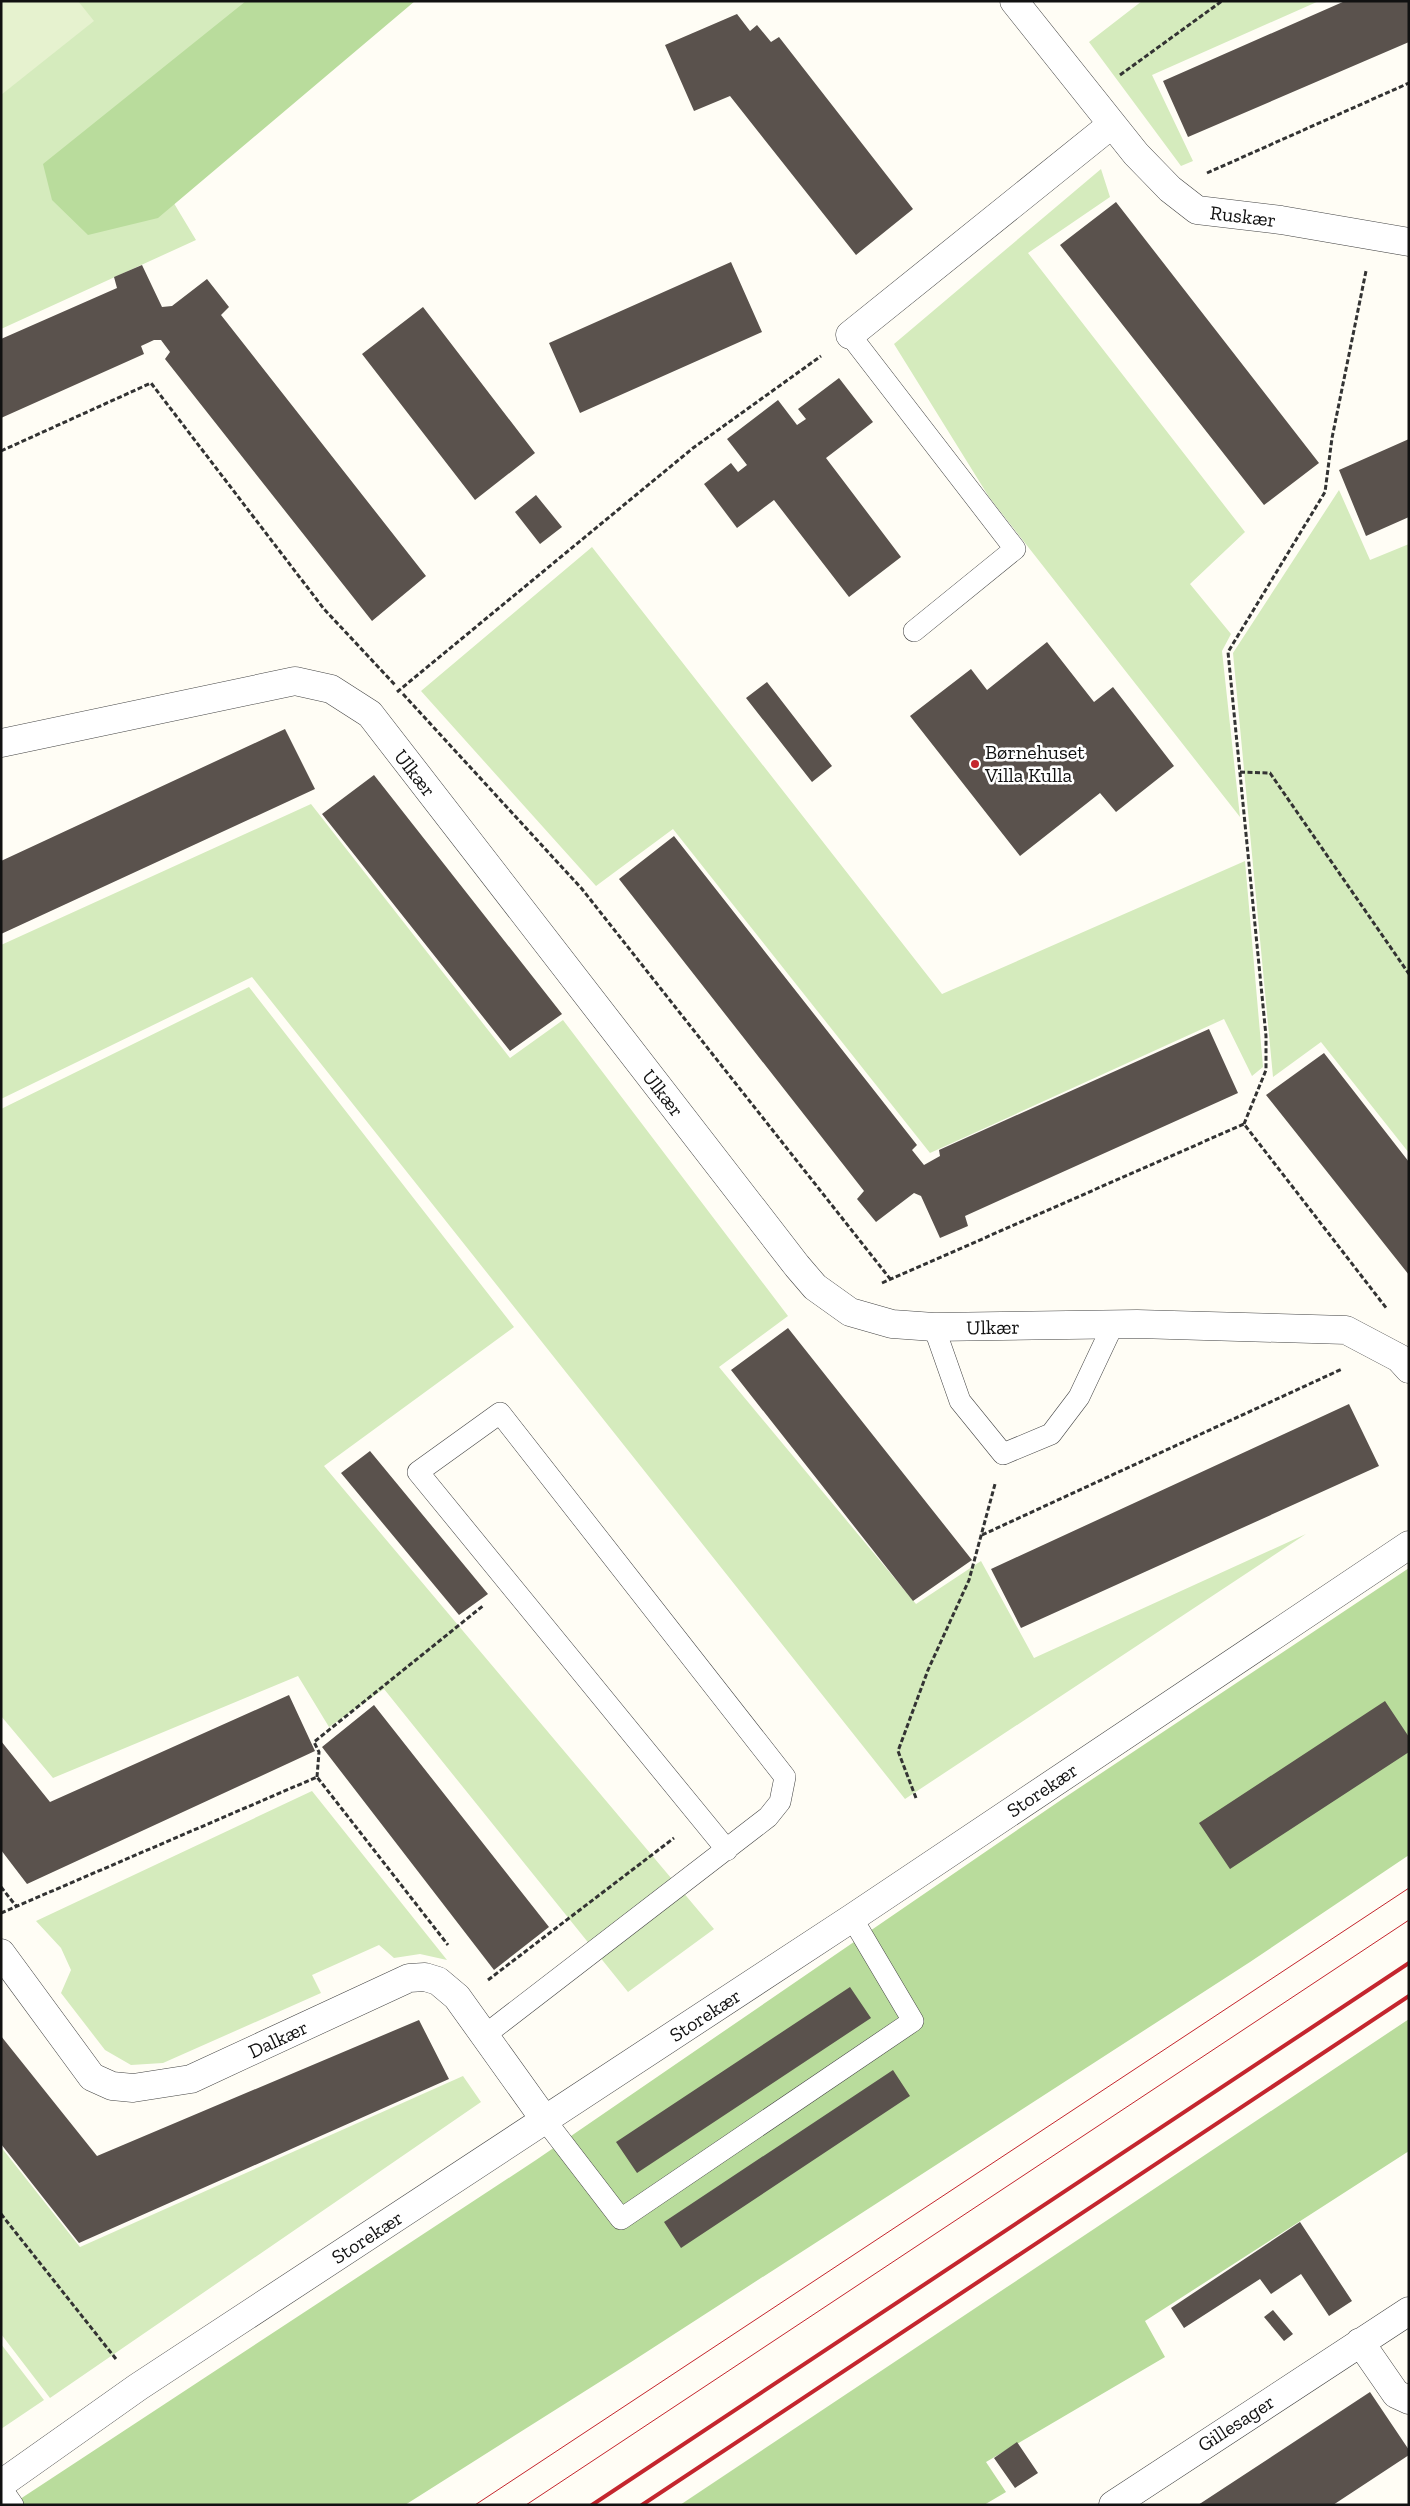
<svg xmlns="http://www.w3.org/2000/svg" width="1410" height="2506" font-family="'Zilla Slab',serif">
	<rect width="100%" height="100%" fill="#fffdf5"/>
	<!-- green -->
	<path fill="#d5ebbd" d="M1 1H408L169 195 196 240 1 329Z
		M1142 1H1319L1152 75 1193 161 1181 166 1089 42Z
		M1101 169 1110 197 1028 253 1245 532 1190 584 1231 634 1222 651 1240 817 989 497 894 344Z
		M1339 490 1370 560 1409 544V1153L1321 1042 1273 1077 1233 653Z
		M592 547 942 994 1245 861 1263 1067 1252 1076 1224 1019 930 1153 673 829 596 886 421 691Z
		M311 804 510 1058 563 1020 788 1316 719 1367 916 1604 981 1561 1034 1658 1306 1534 905 1799 252 977 1 1099V945Z
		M249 987 514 1327 324 1466 714 1929 628 1992 384 1689 329 1727 298 1676 53 1778 1 1716V1109Z
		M312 1791 447 1960 420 1954 394 1958 379 1945 312 1975 321 1993 163 2063 131 2065 105 2050 61 1993 71 1970 61 1948 36 1921Z
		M463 2076 481 2102 50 2398 1 2334V2147L80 2247Z
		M1 2344 44 2400 1 2429Z"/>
	<!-- forest -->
	<path fill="#b9dc9c" d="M246 1H415L158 218 88 235 52 200 43 164Z
		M1409 1568V1855L1250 1962 628 2364 405 2505H11L536 2160 1061 1800Z
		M1409 2019V2151L1145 2321 1165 2357 986 2462 1006 2492 984 2505H680Z"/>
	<!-- pitch -->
	<path fill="#e6f2cf" d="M1 1H78L94 21 1 95Z"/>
	<!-- building -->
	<path fill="#5a524d" d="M1345 1H1409V42L1188 137 1163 81Z
		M737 14 750 31 757 25 771 42 779 37 913 209 856 255 730 96 694 111 665 45Z
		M1116 202 1319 463 1264 505 1060 245Z
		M731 262 762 332 580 413 549 343Z
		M142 265 162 307 172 306 207 279 229 307 221 315 426 576 372 621 165 359 170 352 161 340H154L141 346 144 354 1 418V339L117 288 114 277Z
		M423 307 535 453 475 500 362 354Z
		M839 378 873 422 826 458 901 557 849 597 774 500 737 528 704 484 731 463 738 472 747 465 727 439 778 400 797 425 806 419 798 409Z
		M1409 439V517L1366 536 1339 470Z
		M536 495 562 527 540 544 515 512Z
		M1047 642 1094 702 1113 687 1174 766 1116 812 1100 793 1020 856 910 716 971 669 987 690Z
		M767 682 832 766 812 782 746 698Z
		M285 729 315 789 1 934V861Z
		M374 775 562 1014 510 1051 322 814Z
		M674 836 917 1145 912 1150 924 1165 940 1156 939 1150 1209 1029 1238 1093 965 1216 968 1226 940 1238 921 1196 914 1193 876 1222 857 1199 864 1191 619 879Z
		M1324 1053 1409 1162V1275L1266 1095Z
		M788 1328 972 1560 913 1601 731 1370Z
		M1349 1404 1379 1466 1021 1628 991 1569Z
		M370 1451 488 1594 459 1615 341 1473Z
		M289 1695 315 1751 27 1884 1 1850V1741L50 1802Z
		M1385 1701 1409 1737V1752L1230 1869 1199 1823Z
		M374 1705 549 1927 494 1970 322 1747Z
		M850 1987 871 2018 637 2173 616 2142Z
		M419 2020 449 2079 79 2243 1 2144V2036L97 2156Z
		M893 2070 910 2096 681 2248 664 2222Z
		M1300 2222 1352 2301 1329 2316 1301 2274 1271 2294 1260 2279 1184 2328 1171 2308Z
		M1273 2310 1293 2334 1284 2341 1264 2317Z
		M1370 2392 1409 2450V2455L1333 2505H1198Z
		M1017 2442 1038 2473 1015 2488 994 2458Z"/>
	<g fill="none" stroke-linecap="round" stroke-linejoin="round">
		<defs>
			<path id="service" d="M850 335 1015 549 914 631
				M934 1327 960 1401 1003 1454 1051 1434 1079 1397 1113 1325
				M485 2035 768 1817 780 1802 785 1777 500 1413 418 1472 727 1850
				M545 2120 621 2219 913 2021 852 1918
				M1 2488 13 2505"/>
			<path id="minor" d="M1014 1 1136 154 1170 189 1197 210 1281 220 1409 242
				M850 335 1111 125
				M1 743 295 681 331 689 370 714 797 1266 815 1287 850 1312 892 1324 934 1327 1137 1324 1346 1330 1399 1358 1409 1369
				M1 1953 92 2077 112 2086 133 2088 191 2079 409 1978 425 1977 438 1981 457 1997 545 2120
				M1360 2342 1396 2394 1409 2400
				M1 2484 138 2387 852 1918 1409 1545
				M1113 2505 1409 2311"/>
		</defs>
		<!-- service casing -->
		<use href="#service" stroke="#444" stroke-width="22"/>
		<!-- minor casing -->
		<use href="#minor" stroke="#444" stroke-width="29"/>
		<!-- path -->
		<path stroke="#333" stroke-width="3" stroke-dasharray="5 2.5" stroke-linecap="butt" d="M1120 75 1222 1
			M1207 173 1409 83
			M1 451 151 383 324 609 396 686
			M397 692 693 448 821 356
			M403 694 582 889 891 1280
			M1240 772 1270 773 1409 974
			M1244 1124 1266 1070V1036L1228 652 1325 492 1332 438 1366 271
			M882 1283 1244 1124 1387 1309
			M982 1535 1342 1369
			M317 1777 319 1752 314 1742 484 1605
			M916 1798 898 1751 928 1670 969 1580 995 1484
			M1 1887 16 1906
			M1 1913 317 1777 448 1945
			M488 1980 674 1838
			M1 2214 116 2359"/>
		<!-- service -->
		<use href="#service" stroke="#fff" stroke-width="21"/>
		<!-- minor -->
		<use href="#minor" stroke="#fff" stroke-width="28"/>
		<!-- tram -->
		<path stroke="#c4262e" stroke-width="1" d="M475 2505 1409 1888
			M526 2505 1409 1920"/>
		<!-- rail -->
		<path stroke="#c4262e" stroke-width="4" d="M592 2505 1409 1963
			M642 2505 1409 1996"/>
	</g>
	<!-- markers -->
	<circle fill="#c4262e" stroke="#fff" stroke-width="2" cx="975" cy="764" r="5"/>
	<g text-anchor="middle" stroke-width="5" stroke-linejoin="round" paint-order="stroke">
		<!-- street labels -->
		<g font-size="20" fill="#111" stroke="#fff">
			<text transform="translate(1243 216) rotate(7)" y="7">Ruskær</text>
			<text transform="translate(415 773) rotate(52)" y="7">Ulkær</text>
			<text transform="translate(663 1093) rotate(52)" y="7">Ulkær</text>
			<text transform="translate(993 1327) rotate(-1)" y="7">Ulkær</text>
			<text transform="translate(1042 1790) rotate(-34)" y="7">Storekær</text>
			<text transform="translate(705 2015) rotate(-33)" y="7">Storekær</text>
			<text transform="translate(278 2039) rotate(-25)" y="7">Dalkær</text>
			<text transform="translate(367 2237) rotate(-33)" y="7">Storekær</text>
			<text transform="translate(1236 2423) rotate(-33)" y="7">Gillesager</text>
		</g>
		<!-- poi labels -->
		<g font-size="20" fill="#111" stroke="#fff" text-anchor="start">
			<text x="985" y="759">Børnehuset<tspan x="985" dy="23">Villa Kulla</tspan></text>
		</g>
	</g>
	<!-- border -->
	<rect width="1410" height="2506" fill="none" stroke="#111111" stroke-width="5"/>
</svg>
